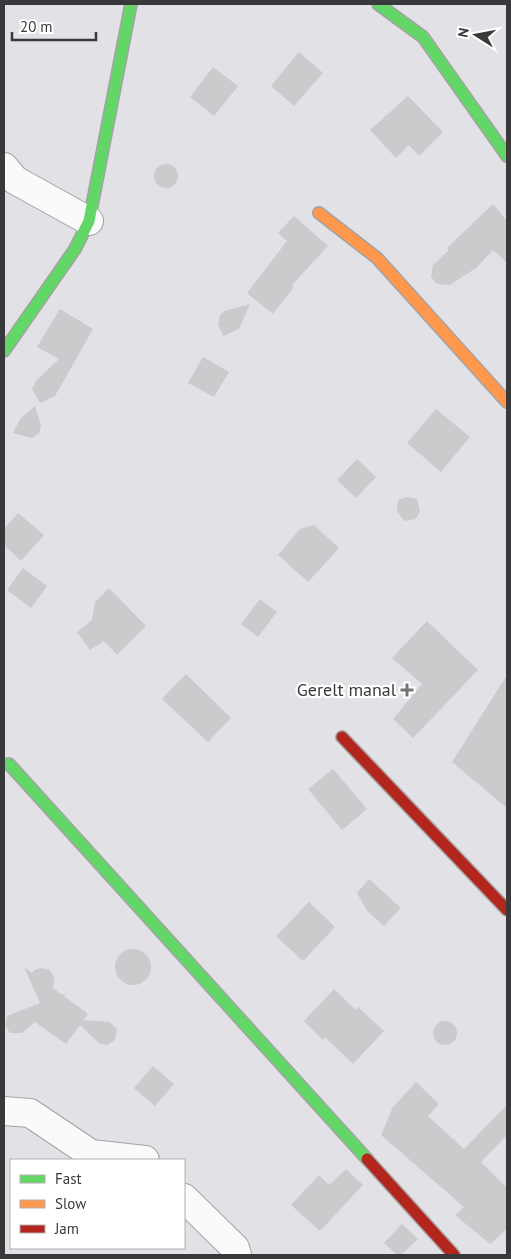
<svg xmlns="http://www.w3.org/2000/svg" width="511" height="1259" font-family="'PT Sans',sans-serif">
	<rect width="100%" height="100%" fill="#e2e1e5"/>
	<!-- building -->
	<path fill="#cbcacd" d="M299 52 323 73 294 106 271 86Z
		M213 67 238 86 214 116 190 97Z
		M408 96 443 132 419 156 409 145 396 158 370 130Z
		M154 176a12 12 0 1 1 24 0a12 12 0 1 1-24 0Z
		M493 204 507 221V263L493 250 476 268 450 285 437 284 431 277 433 265 449 250 447 248Z
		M294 216 328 246 292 285 294 287 273 314 247 293 287 241 278 233Z
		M250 304 239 329 223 336 218 324 220 315 224 311Z
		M60 309 93 329 55 396 40 403 32 389 36 381 59 359 37 347Z
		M203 357 229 372 214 397 188 383Z
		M35 406 41 425 39 433 32 438 13 433 20 419Z
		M436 409 470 437 441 472 407 443Z
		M357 459 376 477 356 498 337 480Z
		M407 497 417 499 420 512 415 519 404 521 397 511 398 500Z
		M18 513 44 535 21 561 4 545V529Z
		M314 525 339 548 308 582 278 555 300 529Z
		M23 568 47 586 31 608 7 590Z
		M109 588 146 626 117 655 104 641 90 650 77 632 92 620 95 602Z
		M260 599 277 612 258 637 241 624Z
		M427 621 478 670 413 738 393 719 422 684 392 658Z
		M186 674 231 718 208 742 162 699Z
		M507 675V808L452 762Z
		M333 769 367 809 342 830 308 789Z
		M369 879 401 908 384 926 367 911 357 893Z
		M309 902 335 927 303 961 276 936Z
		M115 967a18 18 0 1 1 36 0a18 18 0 1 1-36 0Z
		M24 967 32 973 34 970 41 968 50 970 54 978 53 988 62 995 66 993 64 996 88 1014 83 1020 109 1022 112 1024 117 1029 115 1040 107 1045 99 1043 80 1025 66 1044 35 1022 22 1033H10L5 1025 7 1016 40 1003Z
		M334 989 356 1010 358 1007 384 1031 353 1064 325 1037 323 1040 304 1021Z
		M433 1033a12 12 0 1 1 24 0a12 12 0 1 1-24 0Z
		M153 1066 174 1084 155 1106 134 1088Z
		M416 1082 439 1104 428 1116 464 1149 507 1105V1135L481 1162 507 1188V1229L490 1244 455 1215 464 1207 381 1135 393 1107Z
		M346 1169 363 1185 320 1231 291 1205 319 1175 329 1185Z
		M402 1224 418 1239 401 1255H397L384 1243Z"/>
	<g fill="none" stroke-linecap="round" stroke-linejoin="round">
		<defs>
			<path id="street" d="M4 167 15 180 89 221
				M4 1111 30 1113 91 1154 145 1160
				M184 1198 235 1248 237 1255"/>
			<path id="fast" d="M378 4 423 37 507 156
				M4 351 75 249 89 221 131 4
				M9 764 367 1159"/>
			<path id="slow" d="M319 213 377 258 507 402"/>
			<path id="jam" d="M342 737 507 910
				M367 1159 454 1255"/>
		</defs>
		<!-- street casing -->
		<use href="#street" stroke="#a3a3a5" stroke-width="30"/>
		<!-- fast casing -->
		<use href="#fast" stroke="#a3a3a5" stroke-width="14"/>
		<!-- slow casing -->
		<use href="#slow" stroke="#a3a3a5" stroke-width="14"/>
		<!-- jam casing -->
		<use href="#jam" stroke="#a3a3a5" stroke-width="14"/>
		<!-- street -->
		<use href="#street" stroke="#fbfafb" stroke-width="28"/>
		<!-- fast -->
		<use href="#fast" stroke="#63d668" stroke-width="11"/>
		<!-- slow -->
		<use href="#slow" stroke="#ff974d" stroke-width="11"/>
		<!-- jam -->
		<use href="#jam" stroke="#b3261e" stroke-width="11"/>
	</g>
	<!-- markers -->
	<path fill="#747476" stroke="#fff" stroke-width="2" d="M404.5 682.5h5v5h5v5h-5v5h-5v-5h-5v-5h5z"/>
	<g text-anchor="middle" stroke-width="4.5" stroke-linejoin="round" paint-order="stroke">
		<!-- poi labels -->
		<g font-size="18" fill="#39393b" stroke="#fff" text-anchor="end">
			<text x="396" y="696">Gerelt manal</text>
		</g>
	</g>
	<!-- border -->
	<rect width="511" height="1259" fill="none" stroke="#39393b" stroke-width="10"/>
	<!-- legend -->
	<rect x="10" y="1159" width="175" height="90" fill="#ffffff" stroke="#b0b0b1"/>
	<rect x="20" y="1175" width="25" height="8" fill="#63d668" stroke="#b0b0b1"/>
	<text x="55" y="1184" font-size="15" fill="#39393b">Fast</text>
	<rect x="20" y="1200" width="25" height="8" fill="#ff974d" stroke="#b0b0b1"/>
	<text x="55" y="1209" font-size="15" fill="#39393b">Slow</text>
	<rect x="20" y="1225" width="25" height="8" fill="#b3261e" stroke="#b0b0b1"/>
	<text x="55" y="1234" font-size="15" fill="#39393b">Jam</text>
	<!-- north arrow -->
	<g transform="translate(476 35) rotate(281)" stroke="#ffffff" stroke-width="4" paint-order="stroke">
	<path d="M0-4L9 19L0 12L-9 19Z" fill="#39393b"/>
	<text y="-8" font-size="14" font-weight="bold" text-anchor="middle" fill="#39393b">N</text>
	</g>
	<!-- scale -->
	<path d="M12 32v8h84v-8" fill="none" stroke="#39393b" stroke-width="2.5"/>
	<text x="20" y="32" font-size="15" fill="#39393b" stroke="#ffffff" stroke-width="4" paint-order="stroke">20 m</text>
</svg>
